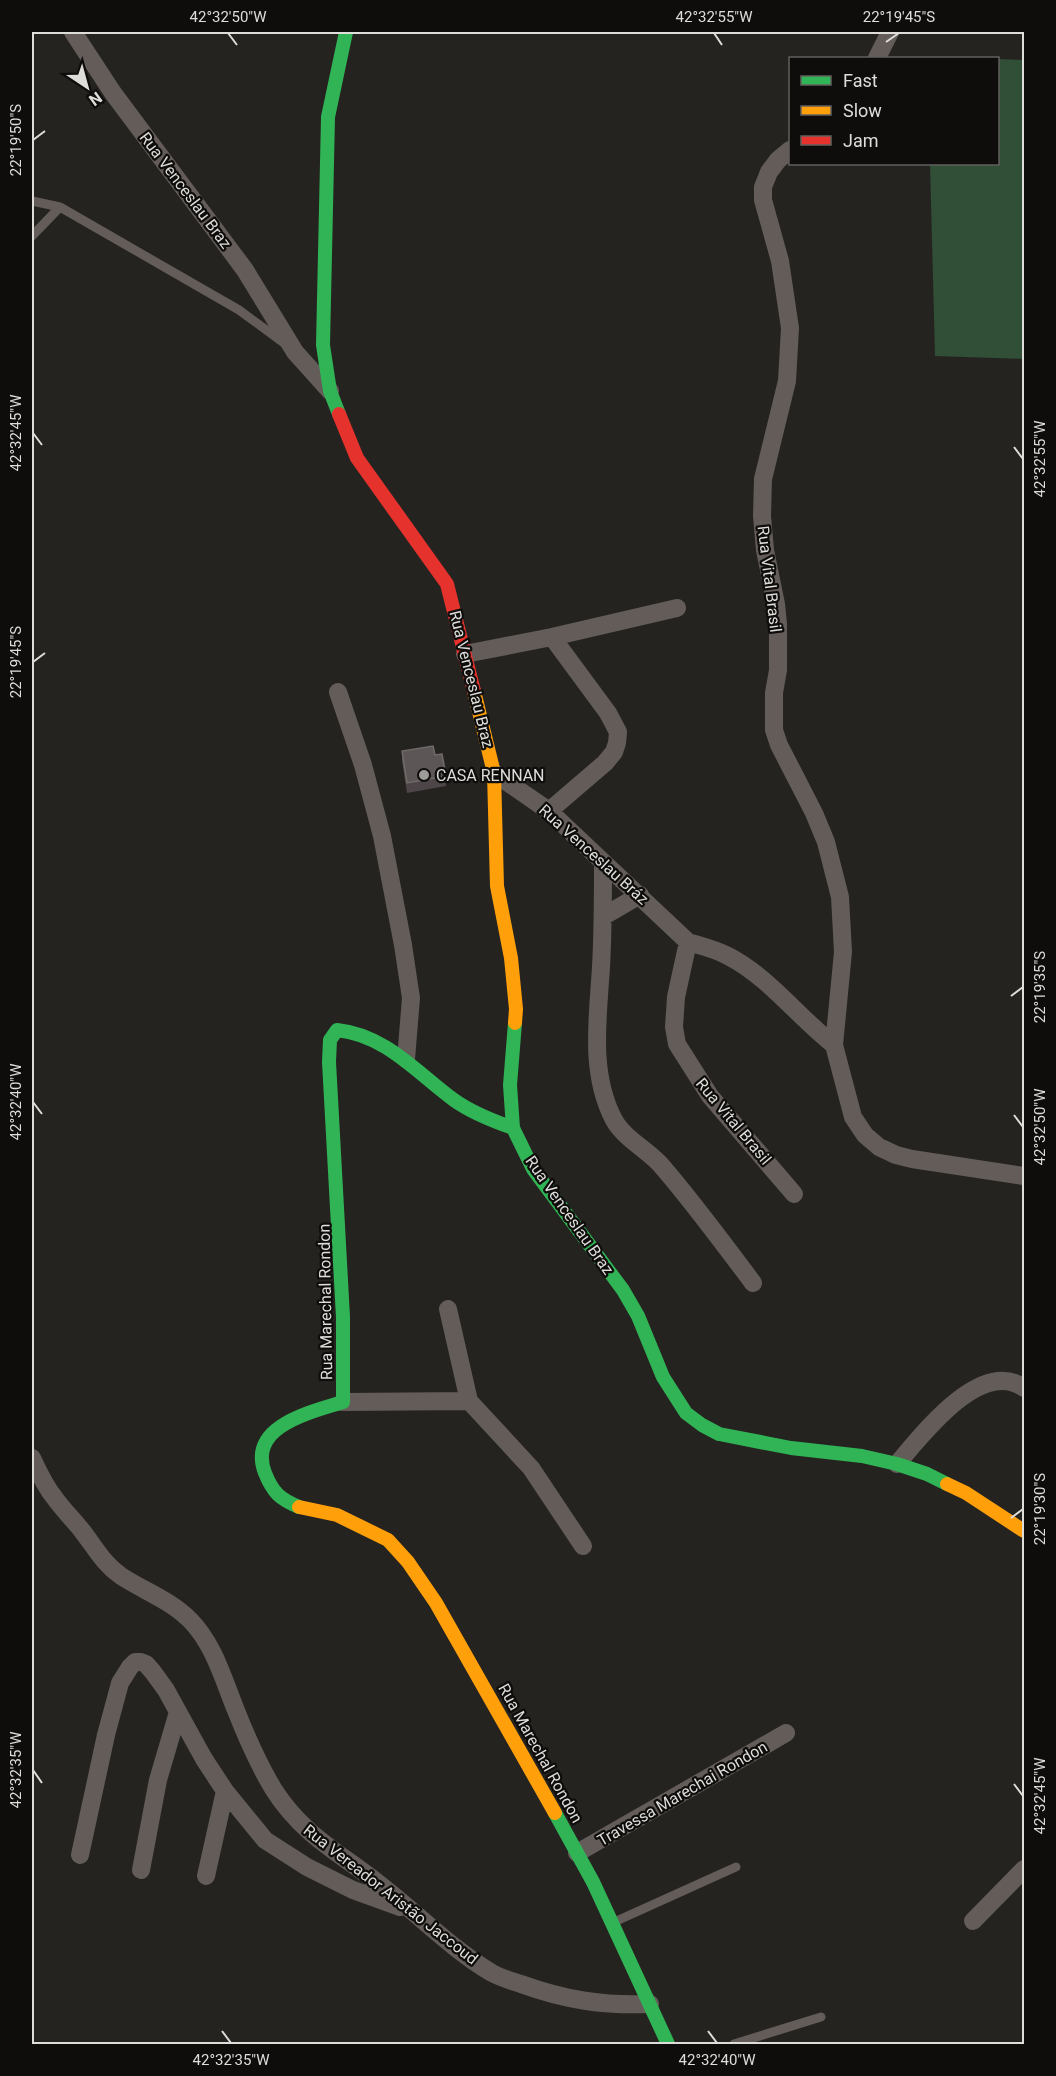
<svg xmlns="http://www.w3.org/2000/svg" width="1056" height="2076" font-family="Roboto,sans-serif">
	<rect width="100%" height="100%" fill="#242320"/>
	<!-- green -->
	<path fill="#314e36" d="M998 59 1024 60V359L935 356 930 164H998Z"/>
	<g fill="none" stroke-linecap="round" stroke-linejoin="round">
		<!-- lane -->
		<path stroke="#635c59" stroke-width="9" d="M32 201 60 207 239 310 284 343
			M32 236 60 207
			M612 1923 736 1867
			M734 2044 821 2017"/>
		<!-- street -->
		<path stroke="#635c59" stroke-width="18" d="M73 32 113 93 245 270 295 352 330 391
			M877 58 890 32
			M790 150 778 160 769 172 763 187V200L780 261 790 328 787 381 763 479 762 516 765 550 776 604 778 624V670L774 693V730L779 745 814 813 826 842 840 897 843 952 834 1045 853 1117 865 1135 879 1147 896 1155 912 1159 1024 1176
			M465 654 552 637 677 608
			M338 692 363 765 382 836 403 945 411 998 406 1059
			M494 773 549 811 688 942C701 946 715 949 728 956 769 977 798 1017 834 1045
			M549 811 605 763 614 752 617 743 618 732 608 713 552 637
			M603 862C603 897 603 932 601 967 598 1017 589 1073 614 1120 624 1138 646 1149 660 1164 693 1202 723 1243 753 1283
			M604 916 640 895
			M688 942 676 997 674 1027 677 1044 710 1096 794 1194
			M448 1309 469 1401 531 1468 583 1546
			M343 1402 469 1401
			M32 1458C38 1471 45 1486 54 1497 63 1510 74 1520 83 1532 96 1549 103 1563 121 1576 144 1591 170 1600 190 1620 213 1643 223 1678 235 1708 246 1736 258 1764 274 1790 302 1834 338 1852 378 1883 416 1912 450 1948 492 1973 501 1978 512 1981 521 1984 565 2000 604 2006 650 2004
			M897 1464C922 1435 981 1357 1024 1388
			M577 1853 786 1733
			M80 1855 106 1735 120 1683 130 1667 135 1662H141L146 1664 153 1672 166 1690 204 1759 225 1791 265 1840 307 1867 353 1890 400 1907
			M141 1870 158 1780 178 1712
			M206 1876 225 1791
			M973 1921 1024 1869"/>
		<!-- fast -->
		<path stroke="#30b455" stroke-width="14" d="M339 414 330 391 323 345 328 117 346 32
			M515 1023 510 1085 513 1128 533 1169 623 1290 638 1316 663 1377 686 1413 702 1425 719 1434 791 1448 862 1456 897 1464 927 1474 947 1484
			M299 1507C280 1499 273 1493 265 1473 247 1426 311 1412 343 1402V1317L329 1062 330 1040 337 1030C386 1035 417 1073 454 1100 472 1113 493 1121 513 1128
			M555 1813 593 1882 668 2044"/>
		<!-- slow -->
		<path stroke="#ff9f0a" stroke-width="14" d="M474 691 494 773 497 886 511 958 516 1009 515 1023
			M947 1484 966 1493 1024 1531
			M299 1507 337 1515 388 1540 408 1562 436 1603 555 1813"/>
		<!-- jam -->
		<path stroke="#e5322d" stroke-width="14" d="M339 414 357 458 447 584 474 691"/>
	</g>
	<!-- wall -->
	<path fill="#4d4547" d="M402 751 446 776V786L407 793 402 761Z"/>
	<!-- building -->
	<path fill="#5d5657" stroke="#716b6b" stroke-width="1.5" d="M433 746 435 755 442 754 446 776 407 783 402 751Z"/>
	<!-- ticks -->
	<path fill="none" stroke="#deddda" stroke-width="2" d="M228 33 237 45M714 33 722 45M886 42 899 33M33 140 45 131M33 433 42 445M1014 447 1023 459M33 662 45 653M1011 996 1023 987M33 1102 42 1114M1014 1115 1023 1127M1011 1518 1023 1509M33 1770 42 1783M1014 1784 1023 1796M222 2031 231 2043M708 2031 717 2043"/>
	<!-- markers -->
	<circle fill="#9d9c99" stroke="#0e0d0b" stroke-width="2" cx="424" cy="775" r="6"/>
	<g text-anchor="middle" stroke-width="4.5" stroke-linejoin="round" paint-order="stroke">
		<!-- street labels -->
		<g font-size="16" fill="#deddda" stroke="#0e0d0b">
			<text transform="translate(186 190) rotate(53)" y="6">Rua Venceslau Braz</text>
			<text transform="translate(770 579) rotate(83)" y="6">Rua Vital Brasil</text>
			<text transform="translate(472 679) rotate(76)" y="6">Rua Venceslau Braz</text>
			<text transform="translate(594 854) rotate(42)" y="6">Rua Venceslau Bráz</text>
			<text transform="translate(734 1121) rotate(50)" y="6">Rua Vital Brasil</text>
			<text transform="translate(570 1215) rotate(55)" y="6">Rua Venceslau Braz</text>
			<text transform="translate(325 1302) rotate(-91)" y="6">Rua Marechal Rondon</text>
			<text transform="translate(541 1753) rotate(61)" y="6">Rua Marechal Rondon</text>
			<text transform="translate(682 1793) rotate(-30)" y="6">Travessa Marechai Rondon</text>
			<text transform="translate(391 1894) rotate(38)" y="6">Rua Vereador Aristão Jaccoud</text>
		</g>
		<!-- poi labels -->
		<g font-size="16" fill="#deddda" stroke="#0e0d0b" text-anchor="start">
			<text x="436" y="781">CASA RENNAN</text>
		</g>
	</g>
	<!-- border -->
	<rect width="1056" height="2076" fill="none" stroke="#0e0d0b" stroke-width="66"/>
	<!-- legend -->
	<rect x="789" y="57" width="210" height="108" fill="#0e0d0b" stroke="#61605e" stroke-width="1.5"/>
	<rect x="801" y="76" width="30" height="9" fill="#30b455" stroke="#61605e" stroke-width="1.5"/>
	<text x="843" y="87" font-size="18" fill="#deddda">Fast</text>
	<rect x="801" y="106" width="30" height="9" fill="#ff9f0a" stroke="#61605e" stroke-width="1.5"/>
	<text x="843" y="117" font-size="18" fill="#deddda">Slow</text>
	<rect x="801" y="136" width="30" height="9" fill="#e5322d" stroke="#61605e" stroke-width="1.5"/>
	<text x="843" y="147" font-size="18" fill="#deddda">Jam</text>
	<!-- north arrow -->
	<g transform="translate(87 87) rotate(144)" stroke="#0e0d0b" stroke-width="4.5" paint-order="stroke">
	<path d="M0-4.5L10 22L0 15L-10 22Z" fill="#deddda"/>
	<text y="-9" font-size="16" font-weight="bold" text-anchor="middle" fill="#deddda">N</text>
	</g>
	<rect x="33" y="33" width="990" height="2010" fill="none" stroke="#deddda" stroke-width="2"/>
	<g font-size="15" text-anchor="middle" fill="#deddda">
		<text x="228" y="22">42°32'50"W</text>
		<text x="714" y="22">42°32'55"W</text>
		<text x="899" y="22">22°19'45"S</text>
		<text transform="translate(16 140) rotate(-90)" y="5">22°19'50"S</text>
		<text transform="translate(16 433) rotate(-90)" y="5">42°32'45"W</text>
		<text transform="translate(1040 459) rotate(-90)" y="5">42°32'55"W</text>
		<text transform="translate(16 662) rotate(-90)" y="5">22°19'45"S</text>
		<text transform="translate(1040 987) rotate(-90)" y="5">22°19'35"S</text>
		<text transform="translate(16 1102) rotate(-90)" y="5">42°32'40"W</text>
		<text transform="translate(1040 1127) rotate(-90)" y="5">42°32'50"W</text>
		<text transform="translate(1040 1509) rotate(-90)" y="5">22°19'30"S</text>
		<text transform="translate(16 1770) rotate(-90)" y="5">42°32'35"W</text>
		<text transform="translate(1040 1796) rotate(-90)" y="5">42°32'45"W</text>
		<text x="231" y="2065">42°32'35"W</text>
		<text x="717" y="2065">42°32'40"W</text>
	</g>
</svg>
